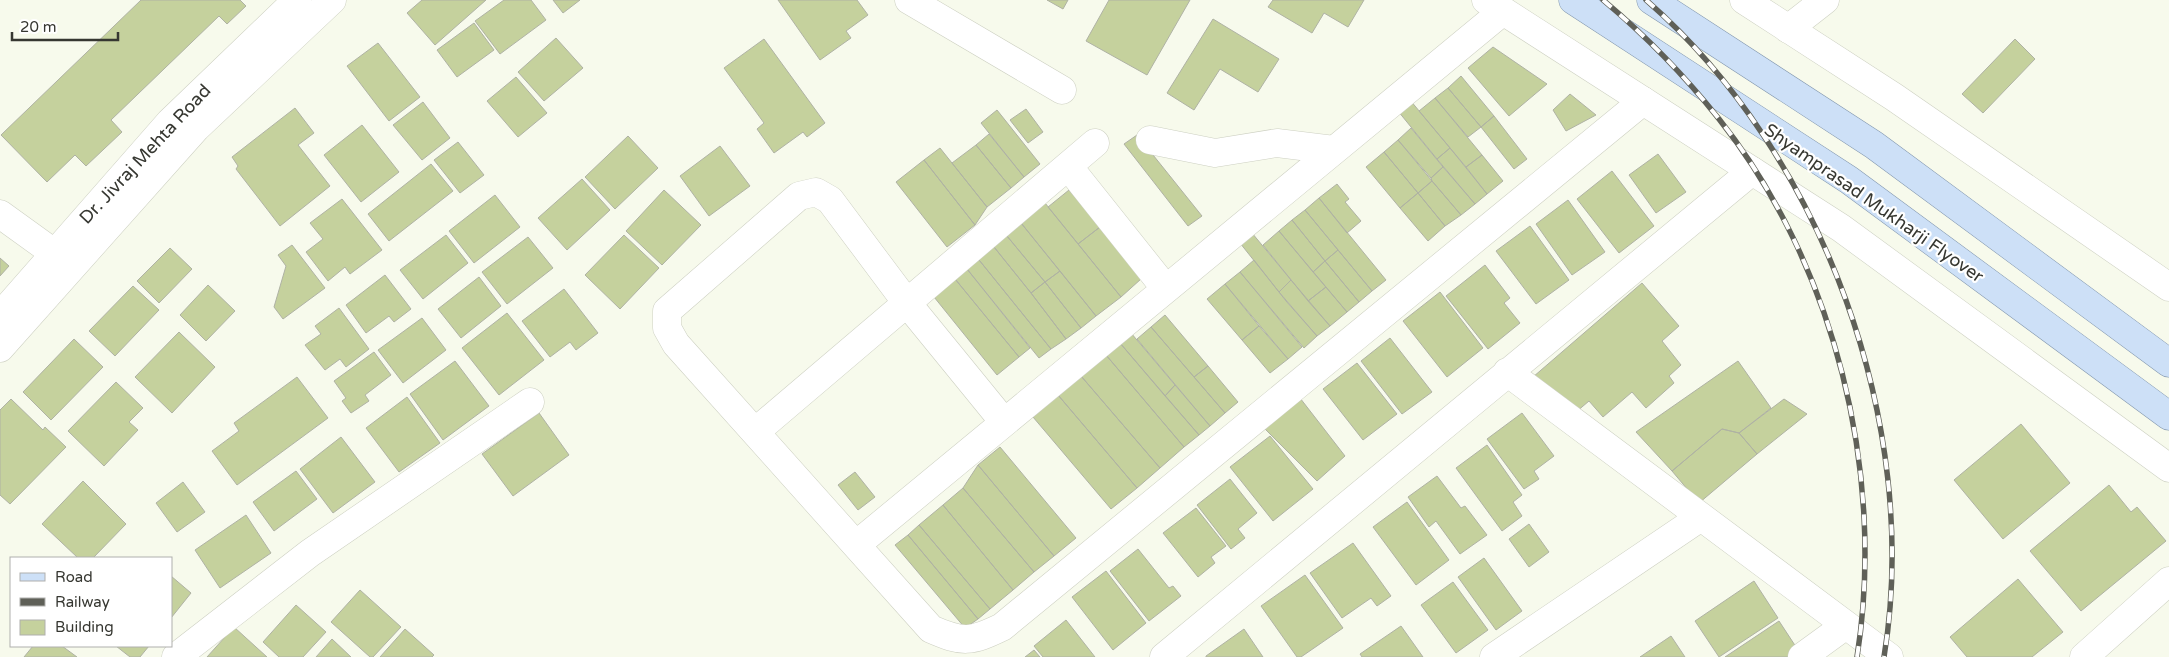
<svg xmlns="http://www.w3.org/2000/svg" width="2169" height="657" font-family="'Varela Round',sans-serif">
	<rect width="100%" height="100%" fill="#f7faec"/>
	<!-- building -->
	<path fill="#c5d19d" stroke="#afb2a4" d="M141 0H240L246 6 227 24 219 16 111 120 122 132 86 166 75 155 47 182 1 135Z
		M422 0H486L435 45 407 13Z
		M504 0H531L546 20 500 54 475 21Z
		M553 0H580L563 13Z
		M778 0H857L868 15 846 31 851 38 820 60Z
		M1047 0H1068L1063 9Z
		M1109 0H1190L1147 75 1086 41Z
		M1273 0H1364L1348 27 1324 13 1312 33 1268 7Z
		M1213 19 1279 59 1258 92 1220 69 1194 110 1167 93Z
		M474 23 494 50 457 77 437 50Z
		M556 38 583 68 544 101 518 72Z
		M764 39 825 123 807 137 803 132 774 153 757 129 764 123 724 68Z
		M2015 39 2035 59 1983 113 1962 94Z
		M378 43 420 97 389 121 347 66Z
		M1493 47 1547 84 1509 116 1468 68Z
		M1461 76 1494 116 1481 127 1448 88Z
		M516 77 547 113 518 137 487 101Z
		M1448 88 1481 127 1468 137 1435 98Z
		M1570 94 1596 115 1566 131 1553 110Z
		M1435 98 1482 155 1466 167 1419 111Z
		M1410 100 1450 148 1437 159 1398 111Z
		M423 102 450 138 422 160 393 125Z
		M295 108 314 133 298 145 330 186 280 226 236 169 238 166 232 157Z
		M1026 109 1043 132 1028 143 1010 120Z
		M997 110 1040 164 1024 177 981 123Z
		M1494 116 1527 159 1514 169 1481 127Z
		M362 125 399 172 361 202 324 155Z
		M1411 128 1443 167 1431 178 1398 140Z
		M989 134 1024 177 1011 188 976 145Z
		M1137 135 1202 216 1188 226 1124 144Z
		M628 136 658 168 615 209 585 177Z
		M1398 140 1432 181 1418 193 1384 152Z
		M458 142 484 175 460 193 434 160Z
		M976 145 1011 188 987 207 952 163Z
		M720 146 750 186 709 216 680 176Z
		M940 148 987 207 975 225 924 160Z
		M1450 148 1487 194 1475 204 1437 159Z
		M1384 152 1418 193 1400 208 1366 167Z
		M1658 154 1686 192 1656 213 1629 175Z
		M1482 155 1503 181 1487 194 1466 167Z
		M924 160 975 225 947 247 896 182Z
		M431 164 453 191 389 241 368 214Z
		M1443 167 1475 204 1461 215 1432 181 1431 178Z
		M1612 171 1654 226 1619 253 1577 199Z
		M582 179 610 210 567 250 538 218Z
		M1432 181 1461 215 1445 226 1418 193Z
		M1337 184 1349 199 1345 202 1361 221 1347 233 1319 198Z
		M664 190 701 225 662 265 626 231Z
		M1069 190 1100 227 1078 244 1048 207Z
		M1418 193 1445 226 1428 241 1400 208Z
		M495 195 520 227 474 263 449 231Z
		M1041 198 1121 297 1096 316 1017 218Z
		M1319 198 1386 280 1372 291 1305 210Z
		M342 199 382 250 350 274 345 267 328 281 306 252 323 239 310 223Z
		M1568 200 1605 252 1572 275 1536 224Z
		M1305 210 1338 250 1325 261 1292 220Z
		M1017 218 1060 271 1045 282 1002 230Z
		M1292 220 1325 261 1313 272 1279 231Z
		M1530 226 1569 280 1536 304 1496 251Z
		M1100 227 1141 279 1121 297 1078 244Z
		M1002 230 1045 282 1031 293 986 237Z
		M1279 231 1326 287 1308 301 1263 245Z
		M1252 233 1291 280 1279 292 1240 243Z
		M446 235 468 263 423 299 400 270Z
		M624 235 659 268 620 309 585 275Z
		M528 237 553 268 507 304 482 272Z
		M986 237 1031 293 1066 339 1051 349 971 250Z
		M292 245 325 288 283 319 274 307 286 266 278 255Z
		M170 248 192 269 159 303 137 281Z
		M971 250 1051 349 1039 358 959 259Z
		M1338 250 1372 291 1359 302 1325 261Z
		M0 258 9 266 0 276Z
		M959 259 1030 348 1019 357 951 274Z
		M1254 260 1286 301 1317 336 1304 348 1240 272Z
		M1325 261 1359 302 1347 312 1313 272Z
		M1485 265 1510 298 1504 303 1520 323 1488 349 1446 296Z
		M1060 271 1096 316 1081 328 1045 282Z
		M1240 272 1302 347 1288 359 1225 284Z
		M951 274 1019 357 997 375 930 292Z
		M385 275 411 309 394 322 389 316 366 333 346 305Z
		M479 277 501 306 461 338 438 309Z
		M1291 280 1330 326 1317 336 1279 292Z
		M1045 282 1081 328 1066 339 1031 293Z
		M1642 283 1679 326 1662 341 1681 365 1669 376 1674 383 1646 408 1632 392 1603 417 1589 401 1569 418 1533 377Z
		M1225 284 1259 326 1242 340 1207 299Z
		M208 285 235 311 206 341 180 315Z
		M133 286 159 310 115 356 89 331Z
		M1326 287 1347 312 1330 326 1308 301Z
		M564 289 598 333 576 350 570 342 550 357 522 321Z
		M1440 292 1483 348 1447 377 1403 321Z
		M339 308 369 349 346 367 340 359 325 370 305 345 321 334 315 326Z
		M507 313 544 360 499 395 462 348Z
		M1165 315 1208 366 1194 377 1151 327Z
		M422 318 446 350 403 383 378 350Z
		M1259 326 1288 359 1270 373 1242 340Z
		M1151 327 1225 413 1210 426 1137 339Z
		M179 332 215 367 172 413 135 377Z
		M1131 333 1175 385 1165 396 1120 343Z
		M1390 338 1432 392 1402 414 1361 361Z
		M74 339 103 367 51 420 23 392Z
		M1120 343 1199 435 1184 447 1106 355Z
		M374 352 391 375 365 395 369 401 351 413 342 401 346 398 334 381Z
		M1106 355 1184 447 1160 468 1081 376Z
		M455 361 489 406 443 440 410 394Z
		M1738 361 1771 408 1739 433 1722 429 1672 471 1636 432Z
		M1357 363 1397 414 1363 440 1323 389Z
		M1208 366 1238 402 1225 413 1194 377Z
		M1081 376 1160 468 1137 488 1058 395Z
		M297 377 328 418 237 485 212 451 239 431 234 423Z
		M116 382 143 408 129 422 138 430 104 466 68 431Z
		M1175 385 1210 426 1199 435 1165 396Z
		M1058 395 1137 488 1111 509 1033 417Z
		M407 397 440 443 399 472 366 428Z
		M1300 398 1345 456 1317 481 1263 427Z
		M11 399 43 430 45 427 66 447 10 504 0 495V410Z
		M1784 399 1807 414 1757 454 1739 433Z
		M539 413 569 455 513 496 482 454Z
		M1522 413 1554 456 1534 471 1539 479 1524 489 1487 439Z
		M2021 424 2070 483 2003 539 1954 480Z
		M1722 429 1739 433 1757 454 1699 503 1672 471Z
		M1270 436 1313 489 1273 521 1230 467Z
		M341 437 375 482 333 513 300 469Z
		M1487 445 1522 495 1513 502 1522 516 1502 531 1456 468Z
		M1000 447 1076 538 1054 556 978 465Z
		M978 465 1054 556 1034 572 963 488Z
		M296 471 317 499 274 531 253 502Z
		M855 472 875 497 858 510 838 485Z
		M1437 476 1461 508 1465 506 1487 535 1460 554 1436 521 1429 527 1408 497Z
		M1230 479 1257 513 1238 529 1245 538 1231 549 1197 505Z
		M83 481 126 524 93 558H78L42 524Z
		M183 482 205 512 177 532 156 503Z
		M2109 485 2131 512 2137 507 2166 541 2081 611 2030 551Z
		M963 488 1034 572 1013 590 943 505Z
		M1407 502 1449 560 1416 585 1373 527Z
		M943 505 1013 590 990 609 919 525Z
		M1196 508 1226 546 1211 557 1215 563 1198 577 1163 533Z
		M246 515 271 553 220 588 195 550Z
		M1529 524 1549 552 1529 567 1509 539Z
		M919 525 990 609 978 619 908 535Z
		M908 535 978 619 965 628 895 545Z
		M1353 543 1391 596 1377 606 1371 598 1342 618 1310 573Z
		M1138 549 1169 588 1173 586 1181 596 1149 621 1110 571Z
		M1484 558 1522 611 1496 630 1458 577Z
		M1106 571 1146 623 1113 650 1072 597Z
		M1305 575 1343 628 1301 657H1297L1261 606Z
		M171 576 191 593 171 618Z
		M2018 579 2063 632 2032 657H1967L1950 637Z
		M1754 581 1778 618 1719 657 1695 621Z
		M1453 582 1488 630 1456 653 1421 605Z
		M360 590 401 627 373 657H370L331 622Z
		M296 605 326 632 303 657H279L263 642Z
		M1066 620 1095 657H1043L1034 646Z
		M1779 621 1802 656 1800 657H1725Z
		M1401 626 1423 657H1362L1360 654Z
		M234 627 267 657H207Z
		M405 629 434 655 432 657H380Z
		M1244 629 1263 657H1206V656Z
		M1671 636 1685 657H1640Z
		M332 639 351 657H316Z
		M33 646H62L77 657H24Z
		M116 646H149L140 657H130Z
		M1034 650 1040 657H1025Z"/>
	<g fill="none" stroke-linecap="round" stroke-linejoin="round">
		<defs>
			<path id="street" d="M909 0 1062 90
				M1788 29 1825 0
				M1150 140 1215 153 1277 143 1334 150
				M1068 166 1166 289
				M0 214 54 253
				M1507 372 1889 657
				M1004 422 907 303 830 200 816 192 799 196 667 311V328L676 344 931 629C963 643 971 642 1002 627L1643 101
				M755 432 1095 143
				M856 545 1503 11
				M176 657 310 553 530 402
				M1164 657 1752 171
				M1494 657 1701 517
				M1802 657 1846 625"/>
			<path id="secondary" d="M1486 0 1841 228 2169 468
				M1744 0 1894 97 2169 287
				M0 316 170 122 297 0
				M0 348 196 128 332 0
				M2084 657 2169 581"/>
			<path id="primary" d="M1573 0 1849 180 2169 416
				M1651 0 1874 145 2169 363"/>
		</defs>
		<!-- street casing -->
		<use href="#street" stroke="#cdd0c2" stroke-width="29"/>
		<!-- secondary casing -->
		<use href="#secondary" stroke="#cdd0c2" stroke-width="29"/>
		<!-- primary casing -->
		<use href="#primary" stroke="#8397ae" stroke-width="29"/>
		<!-- street -->
		<use href="#street" stroke="#fff" stroke-width="28"/>
		<!-- secondary -->
		<use href="#secondary" stroke="#fff" stroke-width="28"/>
		<!-- primary -->
		<use href="#primary" stroke="#cde0f7" stroke-width="28"/>
		<defs>
			<path id="rail" d="M1603 0C1646 36 1684 75 1719 119 1835 265 1886 474 1857 657
				M1646 0C1823 154 1922 425 1884 657"/>
		</defs>
		<!-- rail casing -->
		<use href="#rail" stroke="#5f6058" stroke-width="5.5"/>
		<!-- rail -->
		<use href="#rail" stroke="#fff" stroke-width="4" stroke-dasharray="11" stroke-linecap="butt"/>
	</g>
	<g text-anchor="middle" stroke-width="4.5" stroke-linejoin="round" paint-order="stroke">
		<!-- street labels -->
		<g font-size="18" fill="#363731" stroke="#fff">
			<text transform="translate(145 154) rotate(-47)" y="6">Dr. Jivraj Mehta Road</text>
			<text transform="translate(1874 203) rotate(35)" y="6">Shyamprasad Mukharji Flyover</text>
		</g>
	</g>
	<!-- legend -->
	<rect x="10" y="557" width="162" height="90" fill="#ffffff" stroke="#afafad"/>
	<rect x="20" y="573" width="25" height="8" fill="#cde0f7" stroke="#afafad"/>
	<text x="55" y="582" font-size="15" fill="#363731">Road</text>
	<rect x="20" y="598" width="25" height="8" fill="#5f6058" stroke="#afafad"/>
	<text x="55" y="607" font-size="15" fill="#363731">Railway</text>
	<rect x="20" y="620" width="25" height="15" fill="#c5d19d" stroke="#afafad"/>
	<text x="55" y="632" font-size="15" fill="#363731">Building</text>
	<!-- scale -->
	<path d="M12 32v8h106v-8" fill="none" stroke="#363731" stroke-width="2.5"/>
	<text x="20" y="32" font-size="15" fill="#363731" stroke="#ffffff" stroke-width="4" paint-order="stroke">20 m</text>
</svg>
